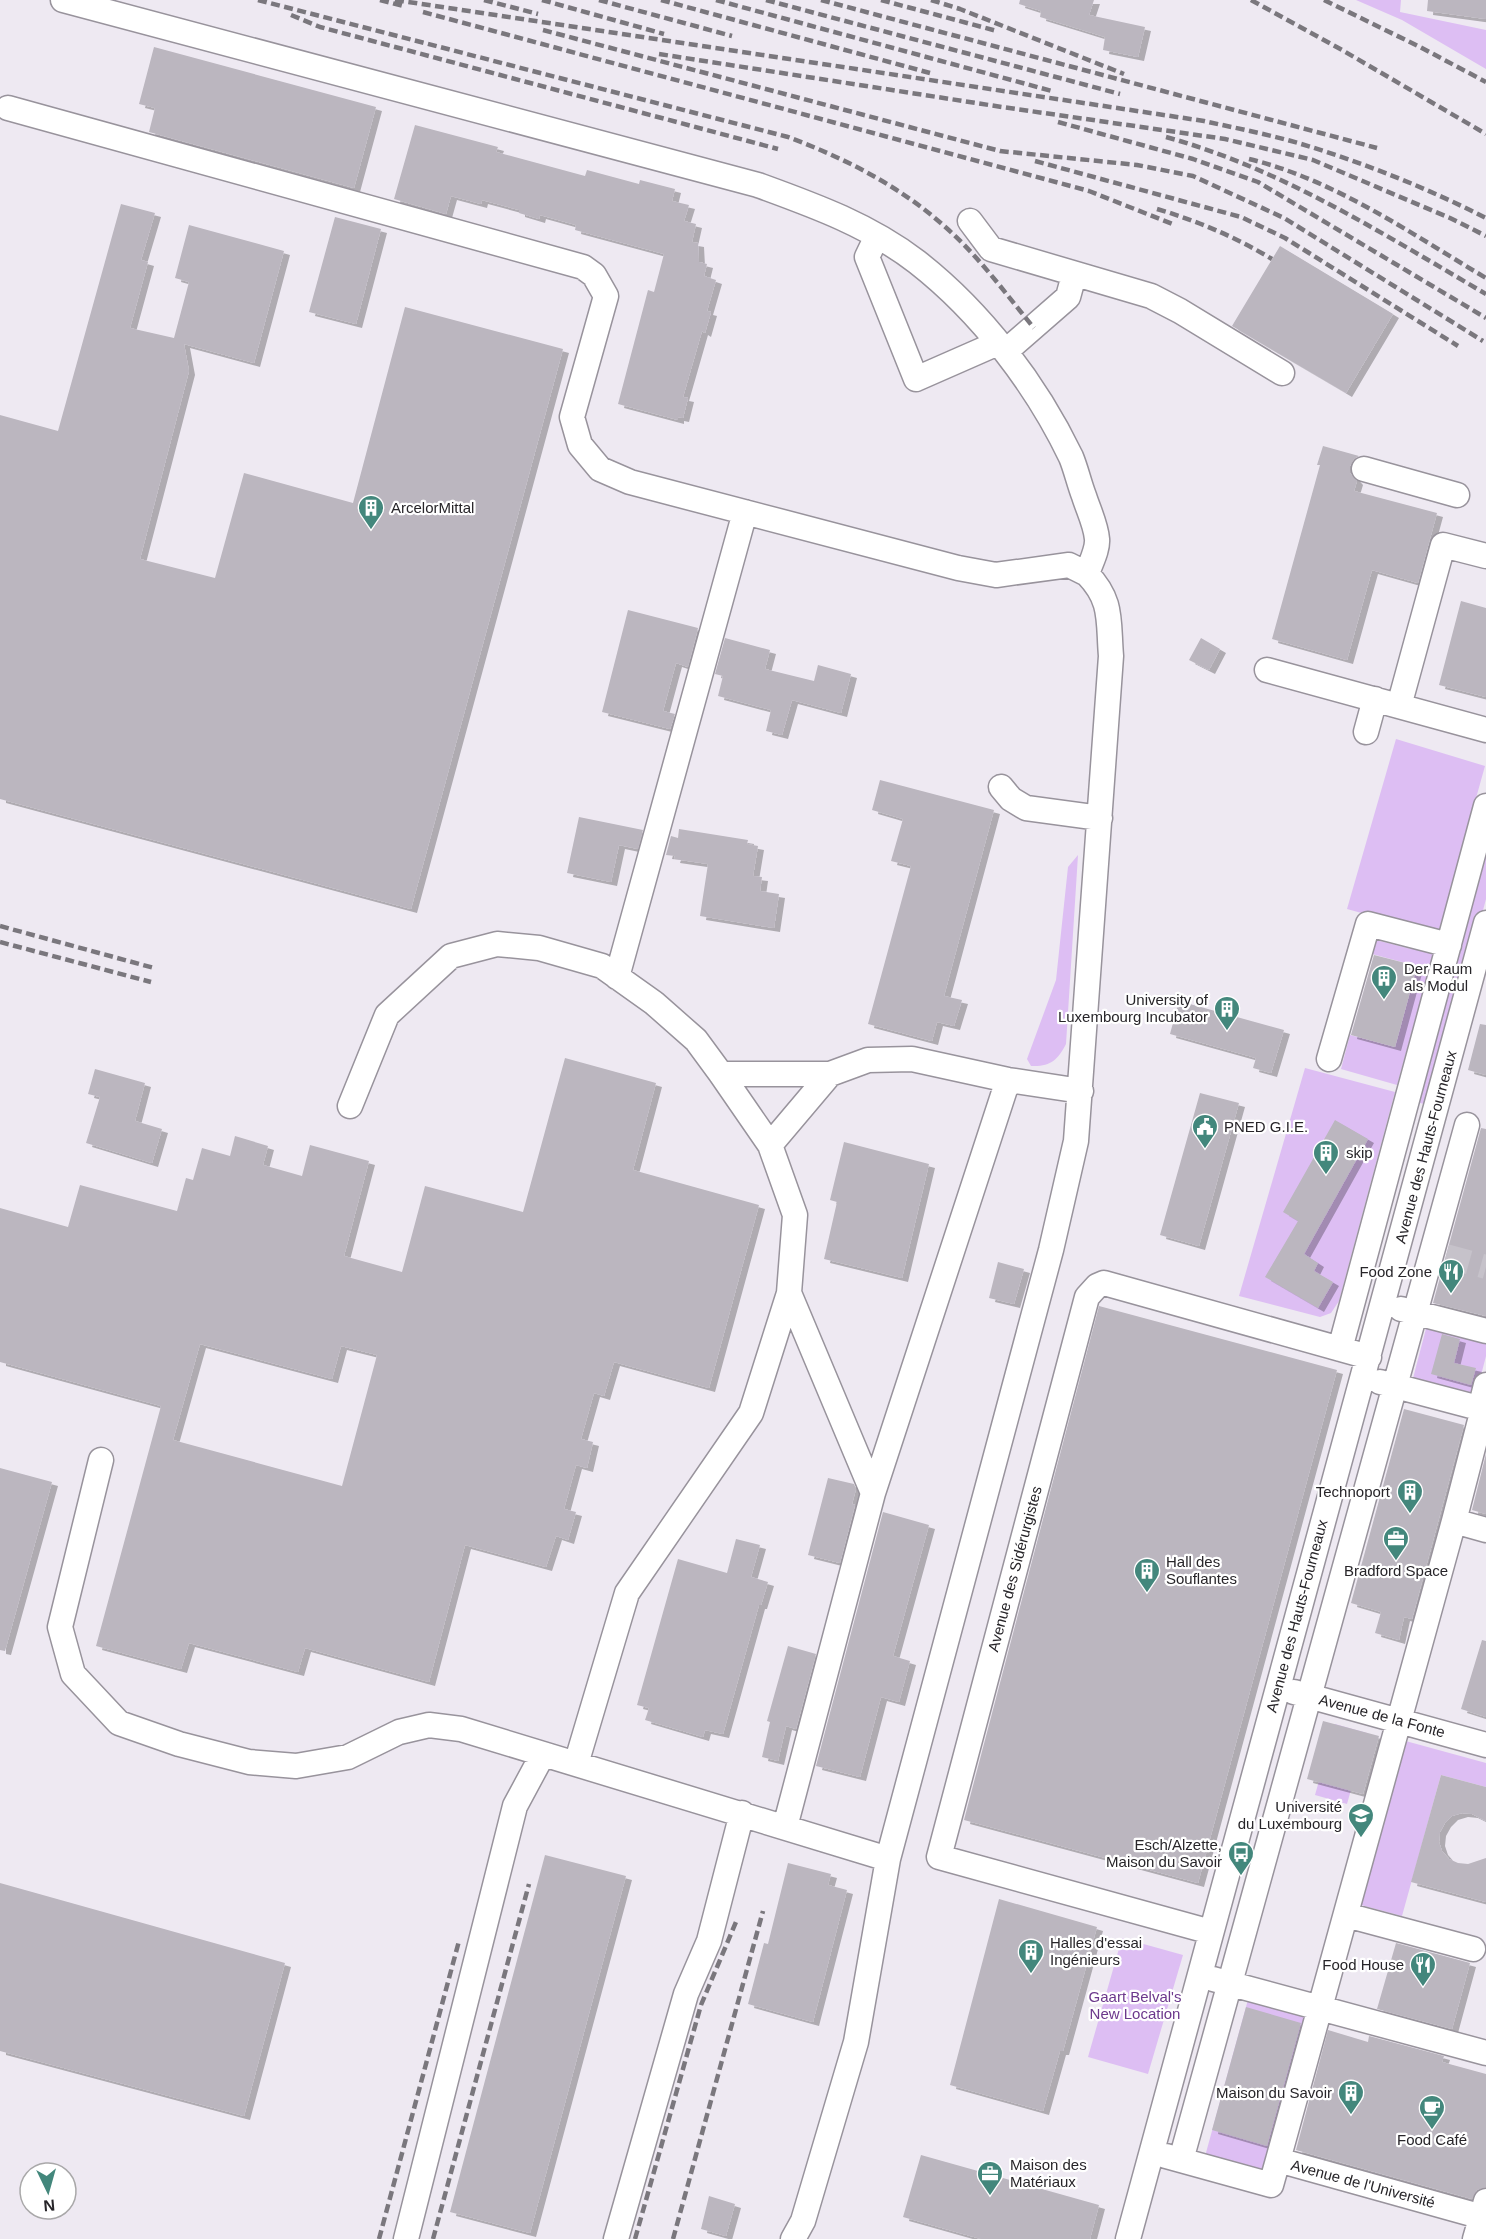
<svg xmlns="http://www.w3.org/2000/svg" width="1486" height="2239" font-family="Helvetica,sans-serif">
	<defs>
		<filter id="shadow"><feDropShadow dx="6" dy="4" stdDeviation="0" flood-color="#0004"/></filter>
	</defs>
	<rect width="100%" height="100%" fill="#eee9f2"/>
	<!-- green -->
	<path fill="#ddbef3" d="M1356 0H1401L1400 12 1486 30V69L1402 20Z
		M1396 739 1485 766 1438 934 1347 909Z
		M1486 832V899L1431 1106 1413 1101Z
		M1078 855 1066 1044C1058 1060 1050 1067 1031 1066L1027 1059 1056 980 1068 867Z
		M1376 940 1411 949 1413 942 1435 948 1397 1085 1341 1069 1350 1035 1395 1047 1417 966 1372 954Z
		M1305 1068 1395 1092 1339 1301 1331 1313 1320 1317 1239 1296Z
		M1428 1321 1486 1336V1356L1474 1402 1411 1386Z
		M1335 1724 1367 1733 1347 1804 1315 1795Z
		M1402 1740 1486 1763V1787L1441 1775 1402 1916 1357 1904Z
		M1122 1938 1183 1955 1148 2074 1088 2057Z
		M1249 1996 1307 2012 1262 2176 1204 2160Z"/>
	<!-- building -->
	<path fill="#bbb6bf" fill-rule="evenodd" filter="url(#shadow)" d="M1020 0H1094L1089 15 1145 27 1138 57 1103 50 1105 37 1040 17 1041 11 1019 4Z
		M1428 0H1486V19L1427 11Z
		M154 47 376 107 354 188 149 132 155 108 139 104Z
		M415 125 498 147 496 152 585 176 587 170 639 184 640 180 675 189 672 201 689 205 684 221 696 224 692 242 698 243 699 262 707 264 704 276 716 280 707 311 711 312 705 333 702 331 683 397 688 398 683 418 678 417V420L618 404 648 290 654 292 664 254 575 230 576 225 540 215 539 219 519 213V210L482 200 481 204 451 196 446 214 394 199Z
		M121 204 155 213 141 260 148 262 130 328 174 338 189 282 175 278 189 225 284 251 254 363 184 344 189 371 140 559 215 578 244 473 353 503 405 307 563 349 411 909 0 799V415L58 431Z
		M335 217 381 229 356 324 309 312Z
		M1280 246 1393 314 1346 393 1232 326Z
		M1323 446 1359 456 1354 459 1350 466V473L1357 481 1354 491 1437 513 1418 583 1372 570 1347 660 1272 639 1320 465H1317Z
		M1461 601 1486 608V697L1439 685Z
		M628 610 698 628 688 667 676 663 663 711 675 714 670 729 602 712Z
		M725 638 770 650 765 669 814 681 818 665 851 674 841 713 792 700 782 735 766 731 771 710 718 696 723 676 715 674Z
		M1201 638 1220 649 1209 670 1189 660Z
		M880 780 994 810 944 996 962 1000 954 1026 937 1022 932 1041 868 1024 911 866 891 861 903 819 872 810Z
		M579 817 643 830 638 849 619 845 611 882 567 873Z
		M679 829 748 840 747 844 758 846 753 876 762 877 760 891 779 894 774 928 700 916 708 864 674 859 675 856 666 855 671 836 678 838Z
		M1374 955 1417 966 1395 1047 1351 1035Z
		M1179 1001 1284 1030 1271 1073 1253 1068 1256 1058 1170 1034Z
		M1480 1024 1486 1025V1075L1468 1070Z
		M565 1058 656 1083 633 1170 759 1205 709 1388 614 1362 604 1396 594 1393 581 1439 593 1442 587 1468 576 1465 564 1509 576 1512 568 1540 556 1536 546 1567 465 1545 429 1682 305 1648 298 1672 189 1643 181 1669 96 1646 161 1406 0 1362V1208L68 1227 80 1185 177 1211 186 1178 193 1180 202 1148 230 1156 235 1136 268 1146 263 1165 302 1176 310 1145 369 1161 344 1256 402 1272 425 1186 523 1212ZM200 1344 332 1379 341 1346 377 1355 342 1486 173 1440Z
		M95 1069 145 1083 135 1121 162 1129 152 1163 86 1143 100 1097 88 1094Z
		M1200 1093 1239 1103 1199 1246 1160 1235Z
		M1335 1120 1368 1139 1304 1254 1318 1263 1314 1271 1333 1282 1318 1308 1265 1277 1298 1221 1283 1212Z
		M1481 1128 1486 1129V1316L1433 1303Z
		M844 1142 929 1164 902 1278 824 1259 837 1202 830 1200Z
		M998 1262 1024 1269 1014 1304 989 1298Z
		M1099 1306 1337 1370 1198 1883 964 1820Z
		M1442 1334 1460 1339 1454 1363 1476 1368 1471 1385 1431 1374Z
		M1404 1409 1464 1425 1412 1619 1404 1617 1399 1640 1375 1633 1381 1612 1351 1603Z
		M1486 1454V1514L1472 1510Z
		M0 1468 52 1482 5 1651 0 1650Z
		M828 1478 854 1484 856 1489 852 1504 855 1505 840 1563 808 1555Z
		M883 1512 929 1525 893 1656 910 1661 899 1702 881 1697 860 1777 816 1766Z
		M736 1539 760 1545 751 1577 768 1582 761 1605H759L723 1734 705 1730 703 1737 645 1720 649 1708 637 1705 678 1559 727 1573Z
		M1482 1640 1486 1641V1717L1461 1709Z
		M788 1646 816 1654 796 1729 786 1726 778 1761 762 1757 770 1722 767 1721Z
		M1323 1721 1379 1736 1363 1794 1307 1779Z
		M1441 1775 1486 1787V1821L1472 1814 1462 1813 1452 1816 1445 1823 1440 1832 1439 1842 1442 1851 1449 1859 1458 1863 1468 1864 1486 1858V1902L1411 1882Z
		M545 1855 626 1876 530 2233 450 2212Z
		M788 1863 831 1874 828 1885 847 1890 813 2022 748 2004 764 1943 768 1944Z
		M0 1883 285 1963 244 2116 0 2051Z
		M999 1899 1097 1927 1063 2051H1060L1043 2111 950 2085Z
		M1396 1943 1470 1963 1452 2029 1377 2009Z
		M1246 2007 1301 2023 1267 2146 1212 2130Z
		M1328 2030 1368 2042 1369 2036 1444 2056 1442 2062 1486 2074V2187L1477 2190 1472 2199 1296 2150Z
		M921 2155 1099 2205 1090 2239H981L903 2217Z
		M709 2196 735 2204 726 2236 701 2229Z"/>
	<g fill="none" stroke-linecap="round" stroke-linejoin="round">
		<!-- minor-tunnel -->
		<path stroke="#c6c2ca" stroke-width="24" stroke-dasharray="24 12" stroke-linecap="butt" d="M1446 1256 1486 1267"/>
		<defs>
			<path id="minor" d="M63 0 758 185C813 205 869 225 917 262 981 312 1036 384 1071 457 1076 469 1079 483 1084 496 1088 509 1096 525 1097 539 1098 550 1090 564 1087 574 1113 601 1108 620 1111 656L1076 1141 1051 1250 888 1859 856 2042 803 2221 793 2239
				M8 108 583 267 594 275 606 296 572 417 580 445 600 469 630 482 958 568 996 575 1069 565 1087 574
				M970 221 991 249 1151 296 1180 311 1282 373
				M877 236 867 257 916 379 998 343
				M1006 351 1068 297 1074 275
				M1364 469 1457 495
				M1267 670 1486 730
				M1399 706 1443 545 1486 556
				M1366 732 1375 699
				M1001 787 1011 799 1026 808 1100 818
				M617 977 745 512
				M1329 1059 1368 924 1449 945
				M721 1074H830
				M350 1106 387 1015 451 956 497 944 539 948 602 966 654 1003 696 1040 721 1074 770 1145 795 1215 789 1293 873 1493 1008 1080
				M770 1145 830 1074 868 1060 912 1059 1008 1080 1081 1091
				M1401 1309 1486 1331
				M1340 1349 1486 806
				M1380 1382 1486 1410
				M1480 1409 1486 1385
				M101 1460 60 1627 73 1674 119 1723 179 1744 249 1762 296 1766 348 1757 399 1732 429 1725 461 1729 888 1859
				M1454 1521 1486 1530
				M1294 1692 1486 1745
				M576 1764 627 1593 751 1413 789 1293
				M785 1827 873 1493
				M1346 1915 1473 1949
				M1211 1932 939 1857 1087 1297 1097 1286 1104 1283 1369 1357
				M1213 1979 1486 2053
				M1166 2156 1271 2185 1278 2160 1486 2218
				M1181 2160 1467 1125
				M1278 2160 1454 1521 1483 1409
				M406 2239 515 1806 543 1754
				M616 2239 686 1994 709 1941 742 1813
				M1128 2239 1486 923
				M1475 2239 1486 2201"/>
		</defs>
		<!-- minor casing -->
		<use href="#minor" stroke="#98939c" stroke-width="27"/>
		<!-- minor -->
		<use href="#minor" stroke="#fff" stroke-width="24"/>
		<!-- rail -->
		<path stroke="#7a777d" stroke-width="4.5" stroke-dasharray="9 4.5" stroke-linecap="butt" d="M258 0 788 137C844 158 898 185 943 225 978 255 1005 293 1034 328
			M380 0 403 6
			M395 0 1204 121C1235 128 1267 134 1298 143 1362 162 1427 188 1486 218
			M484 0 538 14
			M542 0 664 34
			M599 0 732 36
			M661 0 930 73
			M716 0 1052 91
			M766 0 1120 94
			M821 0 1377 148
			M881 0 997 31
			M931 0 960 9 1124 74
			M1251 0 1342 50 1486 134
			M1324 0 1420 47 1486 82
			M423 12 1089 191 1175 225
			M291 15 320 27 778 149
			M543 30 1000 151 1137 165 1193 176 1284 218 1483 341
			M659 54 1002 107 1225 139 1313 160 1450 218 1486 236
			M1058 122 1193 159 1258 182 1486 318
			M1166 137C1282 169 1383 234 1486 294
			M1249 159C1335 180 1410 233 1486 278
			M1035 161 1241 217 1285 238 1458 346
			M1157 209C1198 221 1235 237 1272 259
			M0 926 154 968
			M0 942 151 982
			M379 2239 459 1941
			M433 2239 529 1884
			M635 2239 701 2005 736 1922
			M673 2239 763 1911"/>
	</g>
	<!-- icons -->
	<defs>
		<symbol id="building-pin" viewBox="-11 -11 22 30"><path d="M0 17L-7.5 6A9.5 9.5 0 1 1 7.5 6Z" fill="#43877c" stroke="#fff"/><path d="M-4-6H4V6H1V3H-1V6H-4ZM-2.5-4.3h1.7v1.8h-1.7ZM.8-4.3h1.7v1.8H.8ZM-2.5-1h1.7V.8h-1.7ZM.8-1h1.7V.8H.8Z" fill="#fff"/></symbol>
		<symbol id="civic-pin" viewBox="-11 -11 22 30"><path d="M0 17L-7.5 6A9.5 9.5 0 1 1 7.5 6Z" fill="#43877c" stroke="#fff"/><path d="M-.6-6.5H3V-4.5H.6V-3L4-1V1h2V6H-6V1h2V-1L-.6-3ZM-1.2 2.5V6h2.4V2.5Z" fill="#fff"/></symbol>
		<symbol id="restaurant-pin" viewBox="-11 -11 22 30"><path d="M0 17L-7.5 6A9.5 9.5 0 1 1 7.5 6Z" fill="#43877c" stroke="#fff"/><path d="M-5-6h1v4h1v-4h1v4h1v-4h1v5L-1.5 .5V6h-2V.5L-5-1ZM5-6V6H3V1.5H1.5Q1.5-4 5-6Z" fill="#fff"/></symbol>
		<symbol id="office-pin" viewBox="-11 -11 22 30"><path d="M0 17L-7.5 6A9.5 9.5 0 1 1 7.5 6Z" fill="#43877c" stroke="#fff"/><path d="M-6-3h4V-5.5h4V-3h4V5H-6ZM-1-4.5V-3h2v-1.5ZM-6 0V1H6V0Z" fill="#fff"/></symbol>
		<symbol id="university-pin" viewBox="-11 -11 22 30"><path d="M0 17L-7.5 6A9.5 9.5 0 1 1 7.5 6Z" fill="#43877c" stroke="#fff"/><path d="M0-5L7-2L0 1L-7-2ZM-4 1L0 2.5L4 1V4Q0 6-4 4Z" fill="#fff"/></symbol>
		<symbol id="bus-pin" viewBox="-11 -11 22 30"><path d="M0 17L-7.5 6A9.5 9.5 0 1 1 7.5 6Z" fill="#43877c" stroke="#fff"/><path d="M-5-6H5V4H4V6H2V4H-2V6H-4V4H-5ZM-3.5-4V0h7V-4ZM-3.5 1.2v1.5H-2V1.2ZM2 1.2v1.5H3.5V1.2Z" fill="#fff"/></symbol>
		<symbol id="cafe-pin" viewBox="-11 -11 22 30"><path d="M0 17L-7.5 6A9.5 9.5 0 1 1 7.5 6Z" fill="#43877c" stroke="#fff"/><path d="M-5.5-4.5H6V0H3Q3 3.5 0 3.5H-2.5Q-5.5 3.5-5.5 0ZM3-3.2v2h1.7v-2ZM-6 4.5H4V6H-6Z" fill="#fff"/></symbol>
	</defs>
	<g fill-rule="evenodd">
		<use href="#building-pin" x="356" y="493" width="30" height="40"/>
		<use href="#building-pin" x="1369" y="963" width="30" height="40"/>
		<use href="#building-pin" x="1212" y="994" width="30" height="40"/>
		<use href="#civic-pin" x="1190" y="1112" width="30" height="40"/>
		<use href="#building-pin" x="1311" y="1138" width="30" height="40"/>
		<use href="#restaurant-pin" x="1436" y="1257" width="30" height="40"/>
		<use href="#building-pin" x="1395" y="1477" width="30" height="40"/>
		<use href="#office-pin" x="1381" y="1524" width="30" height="40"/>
		<use href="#building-pin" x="1132" y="1556" width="30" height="40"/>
		<use href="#university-pin" x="1346" y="1801" width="30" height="40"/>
		<use href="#bus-pin" x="1226" y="1839" width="30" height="40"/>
		<use href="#building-pin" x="1016" y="1937" width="30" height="40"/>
		<use href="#restaurant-pin" x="1408" y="1950" width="30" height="40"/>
		<use href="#building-pin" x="1336" y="2078" width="30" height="40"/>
		<use href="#cafe-pin" x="1417" y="2093" width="30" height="40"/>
		<use href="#office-pin" x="975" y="2159" width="30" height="40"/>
	</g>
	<g text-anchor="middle" stroke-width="4.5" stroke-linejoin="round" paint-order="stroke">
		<!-- poi labels -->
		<g font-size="15" fill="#272529" stroke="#fff" text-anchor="start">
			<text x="391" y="513">ArcelorMittal</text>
			<text x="1404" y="974">Der Raum<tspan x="1404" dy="17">als Modul</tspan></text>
			<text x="1208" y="1005" text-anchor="end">University of<tspan x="1208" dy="17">Luxembourg Incubator</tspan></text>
			<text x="1224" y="1132">PNED G.I.E.</text>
			<text x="1346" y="1158">skip</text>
			<text x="1432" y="1277" text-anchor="end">Food Zone</text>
			<text x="1390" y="1497" text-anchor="end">Technoport</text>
			<text x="1166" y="1567">Hall des<tspan x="1166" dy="17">Souflantes</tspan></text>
			<text x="1396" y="1576" text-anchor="middle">Bradford Space</text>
			<text x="1342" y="1812" text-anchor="end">Université<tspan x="1342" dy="17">du Luxembourg</tspan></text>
			<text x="1222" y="1850" text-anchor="end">Esch/Alzette,<tspan x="1222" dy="17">Maison du Savoir</tspan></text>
			<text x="1050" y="1948">Halles d'essai<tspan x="1050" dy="17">Ingénieurs</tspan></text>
			<text x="1404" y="1970" text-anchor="end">Food House</text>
			<text x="1332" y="2098" text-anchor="end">Maison du Savoir</text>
			<text x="1432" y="2145" text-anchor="middle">Food Café</text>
			<text x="1010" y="2170">Maison des<tspan x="1010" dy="17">Matériaux</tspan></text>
		</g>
		<!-- street labels -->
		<g font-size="15" fill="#272529" stroke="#fff">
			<text transform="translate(1426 1147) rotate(-75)" y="5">Avenue des Hauts-Fourneaux</text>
			<text transform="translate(1015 1569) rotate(-75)" y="5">Avenue des Sidérurgistes</text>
			<text transform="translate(1297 1616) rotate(-75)" y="5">Avenue des Hauts-Fourneaux</text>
			<text transform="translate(1382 1716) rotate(15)" y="5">Avenue de la Fonte</text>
			<text transform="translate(1363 2184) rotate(15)" y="5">Avenue de l'Université</text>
		</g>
		<!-- park labels -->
		<g font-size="15" fill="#6c388c" stroke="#fff">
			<text x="1135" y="2002">Gaart Belval's<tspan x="1135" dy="17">New Location</tspan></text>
		</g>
	</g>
	<!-- north arrow -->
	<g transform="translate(48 2191) rotate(175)"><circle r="28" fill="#ffffff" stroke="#a9a8a9" stroke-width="1.5"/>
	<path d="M0-4.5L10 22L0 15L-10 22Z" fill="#43877c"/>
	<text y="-9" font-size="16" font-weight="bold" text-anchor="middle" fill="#272529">N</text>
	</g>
</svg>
